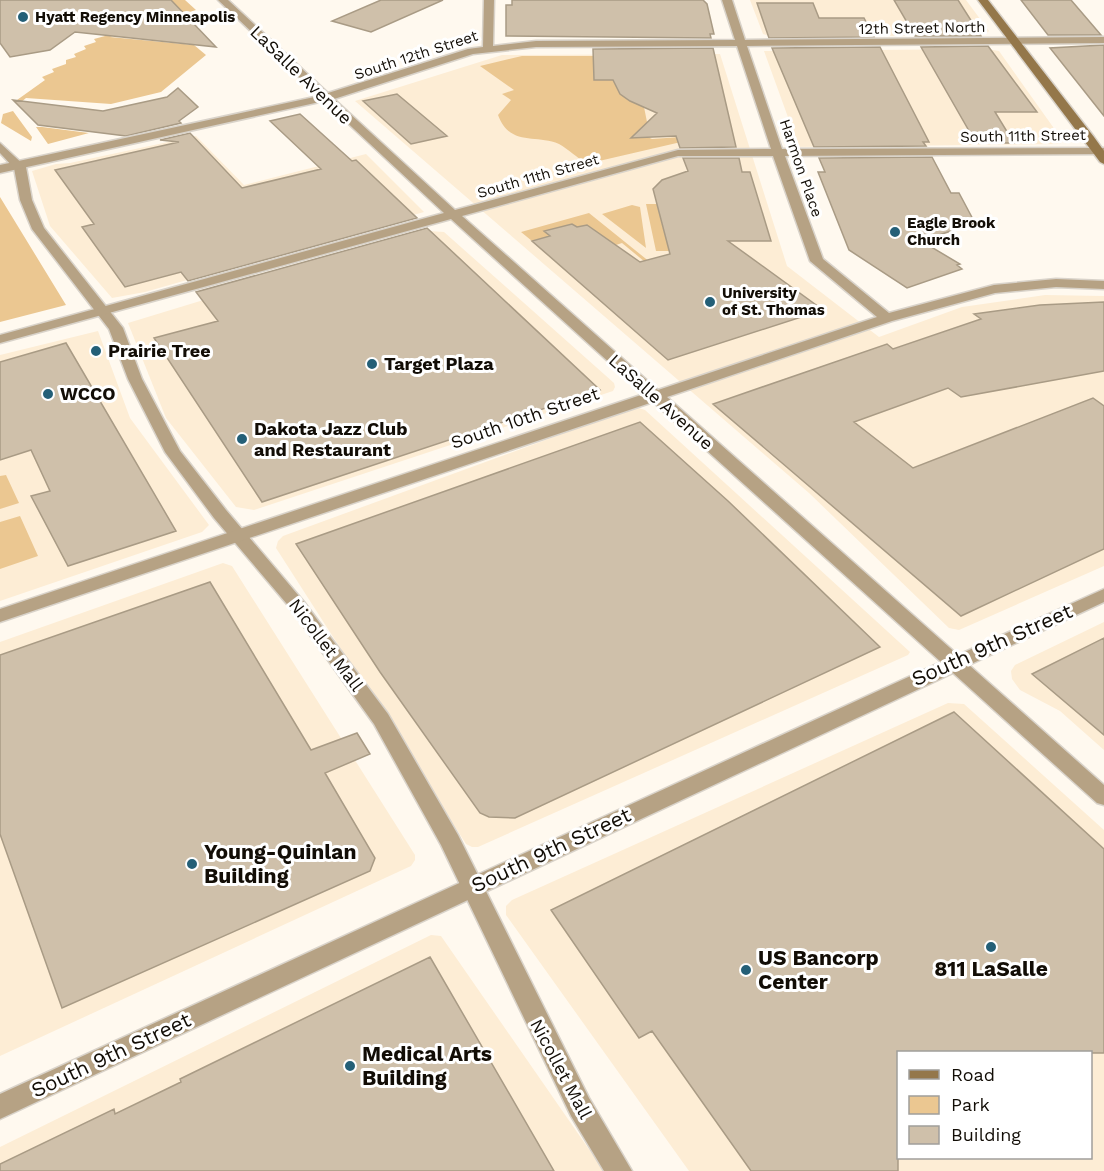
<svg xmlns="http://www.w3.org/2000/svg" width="1104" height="1171" font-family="'Work Sans',sans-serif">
	<rect width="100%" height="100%" fill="#fff9ef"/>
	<!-- built -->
	<path fill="#fdedd5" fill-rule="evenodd" d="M750 0H966L989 31 984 35 772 37 763 34Z
		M987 49 999 51 1063 141 1060 144 791 147 786 136 793 131 764 51Z
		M720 54 787 266 879 337 962 307 1045 295 1104 296V566L959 630 949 628 809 493 355 101 502 55Z
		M196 136 244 185 366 154 424 212 145 292 112 298 50 226 32 171 56 164 70 163Z
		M429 231 444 232 614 383 615 387 613 391 254 510 236 507 166 418 128 323Z
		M98 331 130 418 209 525 202 532 0 601V355Z
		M636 407 645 410 910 652 908 655 478 847H472L466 844 276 548 278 541 283 536Z
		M223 563 232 566 415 855V860L411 866 0 1056V642Z
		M1104 622V750L1060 711 1020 690 1012 679 1011 671 1015 665Z
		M948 703 964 704 1104 830V1171H689L506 915V906L512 900ZM898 1052H1090V1158H898Z
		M431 935 441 936 604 1171H0V1147Z"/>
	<!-- green -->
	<path fill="#ebc791" d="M168 0H185L196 10 110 37 194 45 206 55 161 92 111 104 26 98 20 103 17 100 45 80 42 77 54 72 52 69 66 64V60L76 57 74 54 86 49 84 46 96 42 94 39 105 36Z
		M522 56H593L594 80H613L621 94 644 107 648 127 641 128 639 133 652 139 681 137V142L586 164C578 158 568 149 559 144 535 134 510 147 498 115L511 100 502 94 514 90 480 66Z
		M13 111 32 137 31 141 1 123 3 114Z
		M36 127H42L89 133 48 144Z
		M0 197 66 305 0 322Z
		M646 204H657L665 236 682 251H656Z
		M632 205 640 207 646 248 602 214Z
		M589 213 666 275 662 276 622 243 613 246 587 225 577 227 572 224 545 231 550 236 532 241 521 232Z
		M6 475 19 503 0 509V476Z
		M20 516 38 556 0 569V522Z"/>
	<!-- building -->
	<path fill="#cfc0aa" stroke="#a99b85" stroke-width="1.5" d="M0 0H171L216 47 75 32 50 50 10 57 0 43Z
		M381 0H443L371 32 332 21Z
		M512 0H703L707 4 714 34H710L711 38 506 36V5H512Z
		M894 0H958L981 36H915Z
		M1021 0H1071L1101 35H1048Z
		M757 3H813L819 18H864L874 37 769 38Z
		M1104 45V116L1050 48Z
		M988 46 1037 112H995L1014 143H976L921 47Z
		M880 47 929 142H923L926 146 814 147 772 48Z
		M713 48 736 147 680 148 676 136 631 138 657 113 630 101 620 94 613 80H594L593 49Z
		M178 88 198 107 179 121 181 123 126 136 38 125 13 100 103 111 167 97Z
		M397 94 447 136 411 144 363 101Z
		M300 114 352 161 356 160 417 218 188 281 181 272 125 287 82 227 94 224 55 170 179 142 160 140 190 133 242 188 321 169 270 121Z
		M932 157 951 193H959L975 223 921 241 960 264 957 265 962 269 907 288 849 250 818 172H825L819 158Z
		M683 158H739L742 172H750L771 241H728L823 310 668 360 532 241 550 236 544 231 572 224 577 227 587 225 640 262 670 254 653 189 662 180 688 171Z
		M427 228 600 390 262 502 154 338 218 321 196 292Z
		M1104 302V371L961 397 948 388 854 422 913 468 1093 398 1104 406V549L961 616 713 404 887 344 893 349 981 319 974 314 1040 305Z
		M66 343 176 531 68 566 31 496 50 491 31 450 0 460V362Z
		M640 422 728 501 880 647 515 818 489 817 480 813 380 672 296 544Z
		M210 582 311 750 357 733 370 754 325 773 375 858 370 871 62 1008 0 834V655Z
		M1104 638V735L1032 674Z
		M954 712 1104 849V1053H898V1171H751L652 1031 639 1038 551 910Z
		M430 957 554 1171H0V1164L114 1109 115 1114 181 1082 180 1079Z"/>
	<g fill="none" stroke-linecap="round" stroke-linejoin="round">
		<defs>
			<path id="minor" d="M0 143 26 167 32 200 44 228 123 328 142 379 180 451 226 510 304 602 388 714 458 835 589 1098 632 1171H604L571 1116 441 845 374 724 292 610 214 518 165 452 128 379 109 329 32 229 20 200 14 168 0 153Z"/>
			<path id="tertiary" d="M218 0H228L328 93 468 49 483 47 484 0H494L493 46 536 41 735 40 722 0H732L745 40 1104 37V43L747 46 782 149 1104 148V154L785 156 823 259 889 313 994 285 1056 279 1104 281V289L1056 287 995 293 892 321 667 397 958 655 1104 589V602L969 665 1104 785V805L1097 803 953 673 0 1119V1094L941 662 653 402 0 622V609L644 394 451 219 0 343V335L444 213 324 101 0 173V165L319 96ZM737 46 771 149 678 150 455 210 334 99 473 54 536 47ZM678 156H773L810 261 877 317 658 390 462 216Z"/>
			<path id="secondary" d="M978 0H988L1094 137 1104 151V164L1100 162Z"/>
		</defs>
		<!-- minor casing -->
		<use href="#minor" stroke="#d9d3ca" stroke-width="3"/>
		<!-- tertiary casing -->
		<use href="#tertiary" stroke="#d9d3ca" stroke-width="3"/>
		<!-- secondary casing -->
		<use href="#secondary" stroke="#d9d3ca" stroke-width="3"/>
		<!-- minor -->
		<use href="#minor" fill="#b6a284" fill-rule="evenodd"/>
		<!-- tertiary -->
		<use href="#tertiary" fill="#b6a284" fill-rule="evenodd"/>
		<!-- secondary -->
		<use href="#secondary" fill="#94774a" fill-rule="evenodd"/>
	</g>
	<!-- markers -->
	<g fill="#245f77" stroke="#fff" stroke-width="2">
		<circle cx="23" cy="17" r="6"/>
		<circle cx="895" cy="232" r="6"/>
		<circle cx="710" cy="302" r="6"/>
		<circle cx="96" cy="351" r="6"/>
		<circle cx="372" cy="364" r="6"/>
		<circle cx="48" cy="394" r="6"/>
		<circle cx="242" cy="439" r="6"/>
		<circle cx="192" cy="864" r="6"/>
		<circle cx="991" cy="947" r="6"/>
		<circle cx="746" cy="970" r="6"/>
		<circle cx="350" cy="1066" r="6"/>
	</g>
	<g text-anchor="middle" stroke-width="6" stroke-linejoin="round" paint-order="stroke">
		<!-- far-poi labels -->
		<g font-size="15" font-weight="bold" fill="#120d06" stroke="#fff" text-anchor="start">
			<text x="35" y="22">Hyatt Regency Minneapolis</text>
			<text x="907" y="228">Eagle Brook<tspan x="907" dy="17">Church</tspan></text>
			<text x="722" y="298">University<tspan x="722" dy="17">of St. Thomas</tspan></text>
		</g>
		<!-- far-street labels -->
		<g font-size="15" fill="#120d06" stroke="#fff">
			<text transform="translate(922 28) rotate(-1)" y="5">12th Street North</text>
			<text transform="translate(416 55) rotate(-18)" y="5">South 12th Street</text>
			<text transform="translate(1023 136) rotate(-1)" y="5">South 11th Street</text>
			<text transform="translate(801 168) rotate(71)" y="5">Harmon Place</text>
			<text transform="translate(538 176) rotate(-16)" y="5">South 11th Street</text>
		</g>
		<!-- street labels -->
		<g font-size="18" fill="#120d06" stroke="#fff">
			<text transform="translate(301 75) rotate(44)" y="6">LaSalle Avenue</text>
			<text transform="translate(661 402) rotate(42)" y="6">LaSalle Avenue</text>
			<text transform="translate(525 418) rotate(-19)" y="6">South 10th Street</text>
			<text transform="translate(326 645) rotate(53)" y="6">Nicollet Mall</text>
			<text transform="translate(561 1069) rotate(62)" y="6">Nicollet Mall</text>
		</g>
		<!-- poi labels -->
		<g font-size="18" font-weight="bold" fill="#120d06" stroke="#fff" text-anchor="start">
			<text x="108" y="357">Prairie Tree</text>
			<text x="384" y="370">Target Plaza</text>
			<text x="60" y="400">WCCO</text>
			<text x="254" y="435">Dakota Jazz Club<tspan x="254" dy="21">and Restaurant</tspan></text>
		</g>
		<!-- near-street labels -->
		<g font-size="21" fill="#120d06" stroke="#fff">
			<text transform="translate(992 645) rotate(-24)" y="7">South 9th Street</text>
			<text transform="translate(551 850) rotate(-25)" y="7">South 9th Street</text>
			<text transform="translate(111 1055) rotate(-25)" y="7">South 9th Street</text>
		</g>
		<!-- near-poi labels -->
		<g font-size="21" font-weight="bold" fill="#120d06" stroke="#fff" text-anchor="start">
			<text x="204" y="859">Young-Quinlan<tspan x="204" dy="24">Building</tspan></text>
			<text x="758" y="965">US Bancorp<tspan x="758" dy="24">Center</tspan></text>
			<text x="991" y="976" text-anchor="middle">811 LaSalle</text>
			<text x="362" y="1061">Medical Arts<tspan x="362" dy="24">Building</tspan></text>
		</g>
	</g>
	<!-- legend -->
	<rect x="897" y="1051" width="195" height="108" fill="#ffffff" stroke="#a09e9b" stroke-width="1.5"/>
	<rect x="909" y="1070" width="30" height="9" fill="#94774a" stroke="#a09e9b" stroke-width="1.5"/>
	<text x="951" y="1081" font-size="18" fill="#120d06">Road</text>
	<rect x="909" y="1096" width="30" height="18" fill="#ebc791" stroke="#a09e9b" stroke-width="1.5"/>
	<text x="951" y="1111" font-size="18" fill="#120d06">Park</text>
	<rect x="909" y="1126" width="30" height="18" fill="#cfc0aa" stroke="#a09e9b" stroke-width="1.5"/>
	<text x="951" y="1141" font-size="18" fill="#120d06">Building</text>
</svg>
